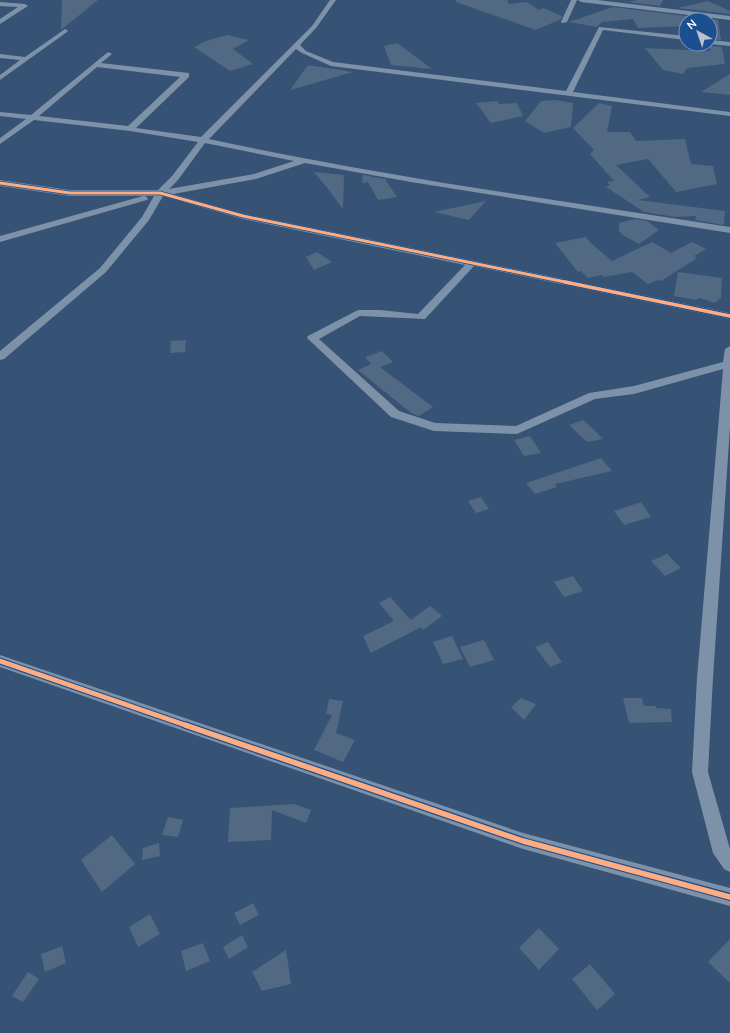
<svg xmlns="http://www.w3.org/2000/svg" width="730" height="1033" font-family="'Nunito Sans',sans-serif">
	<rect width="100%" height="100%" fill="#365274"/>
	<!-- building -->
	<path fill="#526984" d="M62 0H98L61 30Z
		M456 0H507L509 4 527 2 539 10 543 8 562 16 561 19 536 30 456 2Z
		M637 0H663L660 6 629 2Z
		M708 1 730 11V14L677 8Z
		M613 7 718 20 721 40 710 39V20H686V26L638 28 633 19 602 22 597 27 569 22Z
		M227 35 249 40 233 49 253 64 230 71 194 47 206 41Z
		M397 43 432 69 391 65 384 46Z
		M710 46 722 47 725 64 687 68 683 74 663 70 645 48 710 51Z
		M308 65 320 67 353 72 290 90Z
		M730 74V95L701 92Z
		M555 100 573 103 571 127 544 133 525 121 541 101Z
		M497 101 499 104 517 103 523 116 491 123 476 103Z
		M599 103 612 106 607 132H630L636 141 685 139 691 164 713 166 717 184 676 192 648 159 616 165 650 197 638 200 725 211 724 225 695 220 696 216 675 217 644 212 606 187 610 185 607 182 614 181 590 154 594 150 573 128Z
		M314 172 344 175 343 209 328 189Z
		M363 175 385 179 397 197 378 200 368 182 362 183Z
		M486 201 469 220 434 212Z
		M635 219 647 221 659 230 639 244 624 236 619 231V223Z
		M586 237 591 243 612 261 652 242 671 253 692 242 706 249 694 256 697 258 661 281 658 280 648 284 632 272 604 277 602 275 588 278 581 271 578 272 555 243Z
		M317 252 332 262 314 270 306 257Z
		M678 272 722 278 721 298 715 303 700 298 696 300 674 296Z
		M186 340 185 352 170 353 171 341Z
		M382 351 393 362 380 367 433 407 419 416 411 413 358 370 371 364 365 357Z
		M583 420 592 428 603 439 587 442 569 425Z
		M530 436 541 453 524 456 514 440Z
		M601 458 612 471 555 484 557 487 535 494 526 483Z
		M481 497 489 509 476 513 468 501Z
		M641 502 651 517 624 525 614 511Z
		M667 554 681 568 665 576 651 561Z
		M573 576 583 591 564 597 554 582Z
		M390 597 411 620 430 606 442 616 423 630 421 627 371 653 363 636 394 621 379 603Z
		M452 636 463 659 443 664 433 642Z
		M484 640 494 660 470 667 460 647Z
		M548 642 562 662 550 667 535 647Z
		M521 698 536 704 524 720 511 707Z
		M623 698H642L644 706H656V708L671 709 672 722 629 723Z
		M329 699 343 701 336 733 355 740 343 762 314 750 332 715 326 714Z
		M294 804 311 810 306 823 272 810 271 840 228 842 230 808Z
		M168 817 183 820 178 837 162 835Z
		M112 835 135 864 102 892 81 860Z
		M159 843 160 856 142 860 143 848Z
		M253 903 259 915 240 925 234 913Z
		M150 914 160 934 138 947 129 927Z
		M539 928 559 949 539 970 519 948Z
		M242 935 248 947 229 959 223 947Z
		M730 939V983L708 962Z
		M203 943 210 961 186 971 181 951Z
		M62 946 66 963 45 972 41 954Z
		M286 950 291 984 262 991 252 972Z
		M590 964 615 994 597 1010 572 979Z
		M28 972 39 979 23 1002 12 996Z"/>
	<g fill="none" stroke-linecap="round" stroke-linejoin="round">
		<!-- street -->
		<path fill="#7d92a8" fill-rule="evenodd" d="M330 0H336L316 28 300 45 306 51 333 62 566 91 599 27 686 36V40L603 30 573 92 730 112V116L331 66 302 53 296 49 209 139C381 176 556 200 730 227V233L411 182 305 163 256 179 173 194 244 214 730 313V319L474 266 425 319 360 316 319 339 399 411 435 423 516 426 589 393 634 386 723 362 725 349 730 346V427L713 678 708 772 730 849V872L724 869 713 853 692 772 697 678 723 369 634 394 595 399 517 434 434 431 391 417 307 338 308 336 358 310H380L418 314 465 265 243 219 163 196 149 220 106 272 4 359 0 360V351L100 268 142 217 154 196H145L148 198 147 200 0 242V236L143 196H70L0 186V180L70 190H158L172 176 198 142 130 131 34 120 0 144V138L26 119 0 116V112L31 115 108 52 112 54 101 63 189 73V77L136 128 201 137 312 26ZM97 67 180 77 128 126 39 116ZM205 143 294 161 254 174 169 189 178 180Z
			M571 0H577L567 22 562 23 561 22Z
			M578 0H597L730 16V20L581 2Z
			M0 2 25 4 28 6 0 24V19L18 7 0 6Z
			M65 29 68 31 67 32 0 80V75L20 60 0 58V54L25 57Z
			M710 40 730 42V46L710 44Z
			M0 655 523 833 730 888V906L523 849 0 667Z"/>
		<defs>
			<path id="cycleway-far3" d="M0 183 70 193H160L243 216 570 283"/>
			<path id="cycleway-far2" d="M565 282 730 316"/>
			<path id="cycleway-far1" d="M0 661 188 726"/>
			<path id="cycleway" d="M185 725 523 841 730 897"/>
		</defs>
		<!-- cycleway-far3 casing -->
		<use href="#cycleway-far3" stroke="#1b4f8f" stroke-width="4.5"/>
		<!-- cycleway-far2 casing -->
		<use href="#cycleway-far2" stroke="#1b4f8f" stroke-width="5.5"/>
		<!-- cycleway-far1 casing -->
		<use href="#cycleway-far1" stroke="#1b4f8f" stroke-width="7"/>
		<!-- cycleway casing -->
		<use href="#cycleway" stroke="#1b4f8f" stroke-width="8"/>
		<!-- cycleway-far3 -->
		<use href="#cycleway-far3" stroke="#ffac80" stroke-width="3"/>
		<!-- cycleway-far2 -->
		<use href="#cycleway-far2" stroke="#ffac80" stroke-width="3.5"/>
		<!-- cycleway-far1 -->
		<use href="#cycleway-far1" stroke="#ffac80" stroke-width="4.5"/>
		<!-- cycleway -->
		<use href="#cycleway" stroke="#ffac80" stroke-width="5.5"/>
	</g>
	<!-- north arrow -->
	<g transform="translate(698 32) rotate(320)"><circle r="19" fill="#1b4f8f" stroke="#7695bc"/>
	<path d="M0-3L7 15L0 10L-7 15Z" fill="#b9c2ce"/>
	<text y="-6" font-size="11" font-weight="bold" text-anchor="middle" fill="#ffffff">N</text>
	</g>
</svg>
